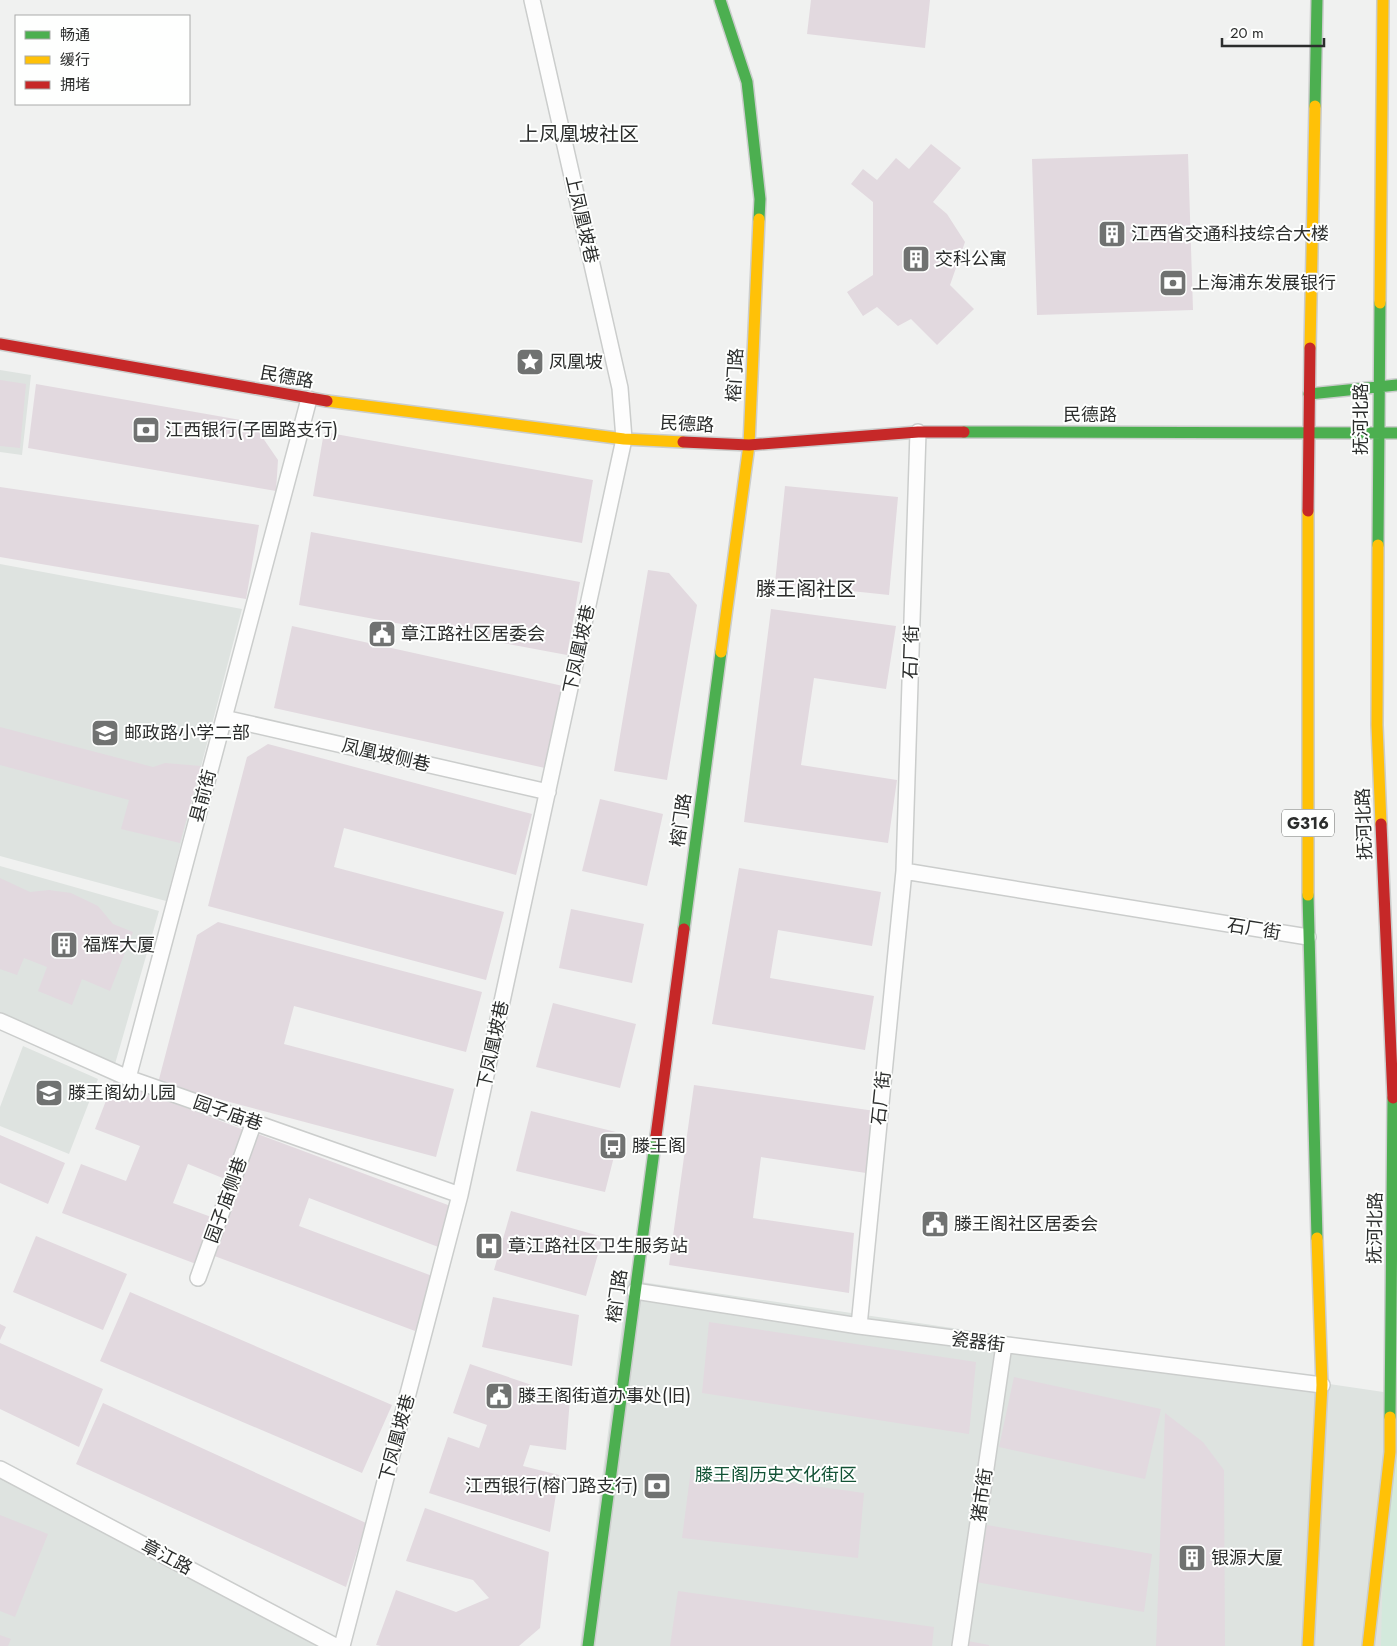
<svg xmlns="http://www.w3.org/2000/svg" width="1397" height="1646" font-family="Jost,'Noto Sans SC',sans-serif">
	<rect width="100%" height="100%" fill="#f0f1f0"/>
	<!-- built -->
	<path fill="#dee3e0" d="M0 370 31 375 22 455 0 452Z
		M0 564 242 609 166 901 0 856Z
		M0 866 159 911 115 1064 0 1012Z
		M23 1046 98 1079 69 1154 0 1126V1107Z
		M628 1280 1397 1394V1646H580Z
		M0 1478 319 1646H0Z"/>
	<!-- green -->
	<path fill="#d3e9dc" d="M1397 929V1646H1381Z"/>
	<!-- building -->
	<path fill="#e2d9df" d="M811 0H930L925 48 807 34Z
		M931 144 961 168 933 202 947 214 965 242 950 285 974 309 937 345 911 319 898 326 877 307 863 316 847 292 873 275V202L851 184 863 169 877 180 896 158 909 169Z
		M1188 154 1193 310 1037 315 1032 159Z
		M0 380 26 384 20 448 0 446Z
		M36 384 252 422 278 460 276 491 28 448Z
		M324 432 593 480 582 543 313 496Z
		M785 486 898 497 889 595 775 583Z
		M0 487 259 525 246 599 0 557Z
		M311 532 580 582 567 655 299 605Z
		M648 570 669 573 697 605 667 780 614 771Z
		M771 609 896 626 886 689 814 678 801 765 897 780 888 843 744 822Z
		M292 626 563 686 545 768 274 708Z
		M0 727 153 767 165 763 201 766 180 843 121 829 129 800 0 765Z
		M268 744 532 814 516 875 344 828 334 867 504 912 486 980 208 906 247 757Z
		M600 799 663 814 647 886 582 871Z
		M739 868 881 892 872 946 778 930 770 978 874 996 865 1050 712 1024Z
		M0 878 30 892 49 890 71 893 98 906 113 924 133 932 110 991 82 979 72 1005 38 991 47 967 24 958 17 975 0 969Z
		M571 909 644 924 632 983 559 968Z
		M218 922 482 992 466 1052 294 1006 284 1044 454 1089 436 1157 158 1083 197 935Z
		M553 1003 636 1024 620 1088 536 1067Z
		M114 1080 244 1130 225 1179 188 1164 173 1203 214 1218 196 1264 62 1213 81 1164 126 1181 140 1146 95 1129Z
		M694 1085 875 1111 866 1173 761 1157 753 1218 854 1233 849 1293 669 1265Z
		M531 1111 620 1133 605 1192 516 1171Z
		M255 1133 456 1208 441 1248 309 1198 299 1226 435 1277 415 1331 209 1254Z
		M0 1135 65 1163 48 1204 0 1183Z
		M511 1211 603 1237 586 1296 494 1270Z
		M36 1236 127 1274 103 1330 13 1292Z
		M130 1292 392 1405 362 1473 100 1361Z
		M493 1297 579 1315 572 1366 482 1347Z
		M709 1322 976 1362 969 1434 702 1393Z
		M0 1324 6 1327 0 1340Z
		M0 1343 103 1389 79 1447 0 1409Z
		M470 1364 570 1398 566 1450 530 1445 523 1466 559 1475 550 1532 429 1493 448 1437 479 1448 487 1425 453 1413Z
		M1014 1377 1161 1409 1145 1479 999 1447Z
		M103 1403 366 1523 346 1587 76 1464Z
		M1165 1413 1203 1442 1224 1470 1225 1646H1156Z
		M691 1469 864 1493 858 1558 682 1538Z
		M425 1508 549 1552 540 1628 519 1646H381L376 1645 396 1590 456 1612 489 1598 473 1580 406 1561Z
		M0 1515 48 1534 15 1617 0 1611Z
		M987 1525 1152 1554 1144 1612 976 1582Z
		M678 1591 934 1627 932 1646H670Z
		M0 1635 11 1639 8 1646H0Z
		M968 1641 989 1645V1646H967Z"/>
	<g fill="none" stroke-linecap="round" stroke-linejoin="round">
		<defs>
			<path id="lane" d="M224 718 548 792
				M904 871 1308 937
				M0 1021 128 1078 460 1195
				M128 1078 309 399
				M198 1278 254 1122
				M635 1291 859 1326 1322 1385
				M859 1326 904 871 918 432
				M0 1469 335 1646
				M342 1646 460 1195 624 439 620 388 532 0
				M960 1646 1004 1345"/>
			<path id="fast" d="M720 0 747 82 760 199 759 219
				M1315 106 1317 0
				M1309 394 1397 385
				M964 432 1397 433
				M1378 545 1380 303
				M1308 895 1317 1238
				M684 929 721 652
				M1390 1417 1393 1098
				M588 1646 656 1136"/>
			<path id="slow" d="M1380 303 1383 0
				M1310 348 1315 106
				M327 401 624 439 683 442
				M1308 511V895
				M1378 545 1377 725 1381 824
				M721 652 749 445 759 219
				M1308 1646 1322 1385 1317 1238
				M1368 1646 1390 1452V1417"/>
			<path id="jam" d="M0 344 327 401
				M683 442 749 445 918 432H964
				M1308 511 1310 348
				M1381 824 1393 1098
				M656 1136 684 929"/>
		</defs>
		<!-- lane casing -->
		<use href="#lane" stroke="#cbcdcc" stroke-width="18"/>
		<!-- fast casing -->
		<use href="#fast" stroke="#cbcdcc" stroke-width="14"/>
		<!-- slow casing -->
		<use href="#slow" stroke="#cbcdcc" stroke-width="14"/>
		<!-- jam casing -->
		<use href="#jam" stroke="#cbcdcc" stroke-width="14"/>
		<!-- lane -->
		<use href="#lane" stroke="#fdfdfd" stroke-width="15"/>
		<!-- fast -->
		<use href="#fast" stroke="#4caf50" stroke-width="11"/>
		<!-- slow -->
		<use href="#slow" stroke="#ffc107" stroke-width="11"/>
		<!-- jam -->
		<use href="#jam" stroke="#c62828" stroke-width="11"/>
	</g>
	<!-- icons -->
	<defs>
		<symbol id="building-square" viewBox="-11 -11 22 22"><rect x="-9" y="-9" width="18" height="18" rx="4" fill="#707271" stroke="#fefffe"/><path d="M-4-6H4V6H1V3H-1V6H-4ZM-2.5-4.3h1.7v1.8h-1.7ZM.8-4.3h1.7v1.8H.8ZM-2.5-1h1.7V.8h-1.7ZM.8-1h1.7V.8H.8Z" fill="#fff"/></symbol>
		<symbol id="bank-square" viewBox="-11 -11 22 22"><rect x="-9" y="-9" width="18" height="18" rx="4" fill="#707271" stroke="#fefffe"/><path d="M-6-4H6V4H-6ZM0-2.3a2.3 2.3 0 1 0 0 4.6a2.3 2.3 0 1 0 0-4.6Z" fill="#fff"/></symbol>
		<symbol id="sight-square" viewBox="-11 -11 22 22"><rect x="-9" y="-9" width="18" height="18" rx="4" fill="#707271" stroke="#fefffe"/><path d="M0-6L1.8-2.2L6-1.7L2.9 1.2L3.7 5.4L0 3.3L-3.7 5.4L-2.9 1.2L-6-1.7L-1.8-2.2Z" fill="#fff"/></symbol>
		<symbol id="civic-square" viewBox="-11 -11 22 22"><rect x="-9" y="-9" width="18" height="18" rx="4" fill="#707271" stroke="#fefffe"/><path d="M-.6-6.5H3V-4.5H.6V-3L4-1V1h2V6H-6V1h2V-1L-.6-3ZM-1.2 2.5V6h2.4V2.5Z" fill="#fff"/></symbol>
		<symbol id="school-square" viewBox="-11 -11 22 22"><rect x="-9" y="-9" width="18" height="18" rx="4" fill="#707271" stroke="#fefffe"/><path d="M0-5L7-2L0 1L-7-2ZM-4 1L0 2.5L4 1V4Q0 6-4 4Z" fill="#fff"/></symbol>
		<symbol id="bus-square" viewBox="-11 -11 22 22"><rect x="-9" y="-9" width="18" height="18" rx="4" fill="#707271" stroke="#fefffe"/><path d="M-5-6H5V4H4V6H2V4H-2V6H-4V4H-5ZM-3.5-4V0h7V-4ZM-3.5 1.2v1.5H-2V1.2ZM2 1.2v1.5H3.5V1.2Z" fill="#fff"/></symbol>
		<symbol id="hospital-square" viewBox="-11 -11 22 22"><rect x="-9" y="-9" width="18" height="18" rx="4" fill="#707271" stroke="#fefffe"/><path d="M-5-5h3v3.5h4V-5h3V5h-3V1.5h-4V5h-3Z" fill="#fff"/></symbol>
	</defs>
	<g fill-rule="evenodd">
		<use href="#building-square" x="1096" y="218" width="32" height="32"/>
		<use href="#building-square" x="900" y="243" width="32" height="32"/>
		<use href="#bank-square" x="1157" y="267" width="32" height="32"/>
		<use href="#sight-square" x="514" y="346" width="32" height="32"/>
		<use href="#bank-square" x="130" y="414" width="32" height="32"/>
		<use href="#civic-square" x="366" y="618" width="32" height="32"/>
		<use href="#school-square" x="89" y="717" width="32" height="32"/>
		<use href="#building-square" x="48" y="929" width="32" height="32"/>
		<use href="#school-square" x="33" y="1077" width="32" height="32"/>
		<use href="#bus-square" x="597" y="1130" width="32" height="32"/>
		<use href="#civic-square" x="919" y="1208" width="32" height="32"/>
		<use href="#hospital-square" x="473" y="1230" width="32" height="32"/>
		<use href="#civic-square" x="483" y="1380" width="32" height="32"/>
		<use href="#bank-square" x="641" y="1470" width="32" height="32"/>
		<use href="#building-square" x="1176" y="1542" width="32" height="32"/>
	</g>
	<g text-anchor="middle" stroke-width="4" stroke-linejoin="round" paint-order="stroke">
		<!-- shield labels -->
		<rect fill="#fefffe" stroke="#6a6c6b" stroke-width="1" x="1282" y="809.5" width="52" height="27" rx="4"/>
		<g font-size="16" font-weight="bold" fill="#2b2d2c">
			<text x="1308" y="829">G316</text>
		</g>
		<!-- street labels -->
		<g font-size="18" fill="#2b2d2c" stroke="#fefffe">
			<text transform="translate(582 219) rotate(77)" y="6">上凤凰坡巷</text>
			<text transform="translate(735 375) rotate(-87)" y="6">榕门路</text>
			<text transform="translate(287 377) rotate(10)" y="6">民德路</text>
			<text x="1090" y="421">民德路</text>
			<text transform="translate(1361 419) rotate(-90)" y="6">抚河北路</text>
			<text transform="translate(687 424) rotate(3)" y="6">民德路</text>
			<text transform="translate(579 649) rotate(-78)" y="6">下凤凰坡巷</text>
			<text transform="translate(911 652) rotate(-88)" y="6">石厂街</text>
			<text transform="translate(386 755) rotate(13)" y="6">凤凰坡侧巷</text>
			<text transform="translate(203 796) rotate(-75)" y="6">县前街</text>
			<text transform="translate(681 820) rotate(-82)" y="6">榕门路</text>
			<text transform="translate(1364 824) rotate(-92)" y="6">抚河北路</text>
			<text transform="translate(1254 929) rotate(9)" y="6">石厂街</text>
			<text transform="translate(493 1045) rotate(-78)" y="6">下凤凰坡巷</text>
			<text transform="translate(881 1098) rotate(-84)" y="6">石厂街</text>
			<text transform="translate(228 1113) rotate(19)" y="6">园子庙巷</text>
			<text transform="translate(226 1200) rotate(-70)" y="6">园子庙侧巷</text>
			<text transform="translate(1375 1228) rotate(-89)" y="6">抚河北路</text>
			<text transform="translate(617 1296) rotate(-82)" y="6">榕门路</text>
			<text transform="translate(978 1342) rotate(7)" y="6">瓷器街</text>
			<text transform="translate(397 1438) rotate(-75)" y="6">下凤凰坡巷</text>
			<text transform="translate(982 1495) rotate(-82)" y="6">猪市街</text>
			<text transform="translate(167 1557) rotate(28)" y="6">章江路</text>
		</g>
		<!-- poi labels -->
		<g font-size="18" fill="#2b2d2c" stroke="#fefffe" text-anchor="start">
			<text x="1131" y="240">江西省交通科技综合大楼</text>
			<text x="935" y="265">交科公寓</text>
			<text x="1192" y="289">上海浦东发展银行</text>
			<text x="549" y="368">凤凰坡</text>
			<text x="165" y="436">江西银行(子固路支行)</text>
			<text x="401" y="640">章江路社区居委会</text>
			<text x="124" y="739">邮政路小学二部</text>
			<text x="83" y="951">福辉大厦</text>
			<text x="68" y="1099">滕王阁幼儿园</text>
			<text x="632" y="1152">滕王阁</text>
			<text x="954" y="1230">滕王阁社区居委会</text>
			<text x="508" y="1252">章江路社区卫生服务站</text>
			<text x="518" y="1402">滕王阁街道办事处(旧)</text>
			<text x="638" y="1492" text-anchor="end">江西银行(榕门路支行)</text>
			<text x="1211" y="1564">银源大厦</text>
		</g>
		<!-- park labels -->
		<g font-size="18" fill="#125235" stroke="#fefffe">
			<text x="776" y="1481">滕王阁历史文化街区</text>
		</g>
		<!-- quarter labels -->
		<g font-size="20" fill="#2b2d2c" stroke="#fefffe">
			<text x="579" y="141">上凤凰坡社区</text>
			<text x="806" y="596">滕王阁社区</text>
		</g>
	</g>
	<!-- legend -->
	<rect x="15" y="15" width="175" height="90" fill="#fefffe" stroke="#aaabaa"/>
	<rect x="25" y="31" width="25" height="8" fill="#4caf50" stroke="#aaabaa"/>
	<text x="60" y="40" font-size="15" fill="#2b2d2c">畅通</text>
	<rect x="25" y="56" width="25" height="8" fill="#ffc107" stroke="#aaabaa"/>
	<text x="60" y="65" font-size="15" fill="#2b2d2c">缓行</text>
	<rect x="25" y="81" width="25" height="8" fill="#c62828" stroke="#aaabaa"/>
	<text x="60" y="90" font-size="15" fill="#2b2d2c">拥堵</text>
	<!-- scale -->
	<path d="M1222 38v8h102v-8" fill="none" stroke="#2b2d2c" stroke-width="2.5"/>
	<text x="1230" y="38" font-size="15" fill="#2b2d2c" stroke="#fefffe" stroke-width="4" paint-order="stroke">20 m</text>
</svg>
